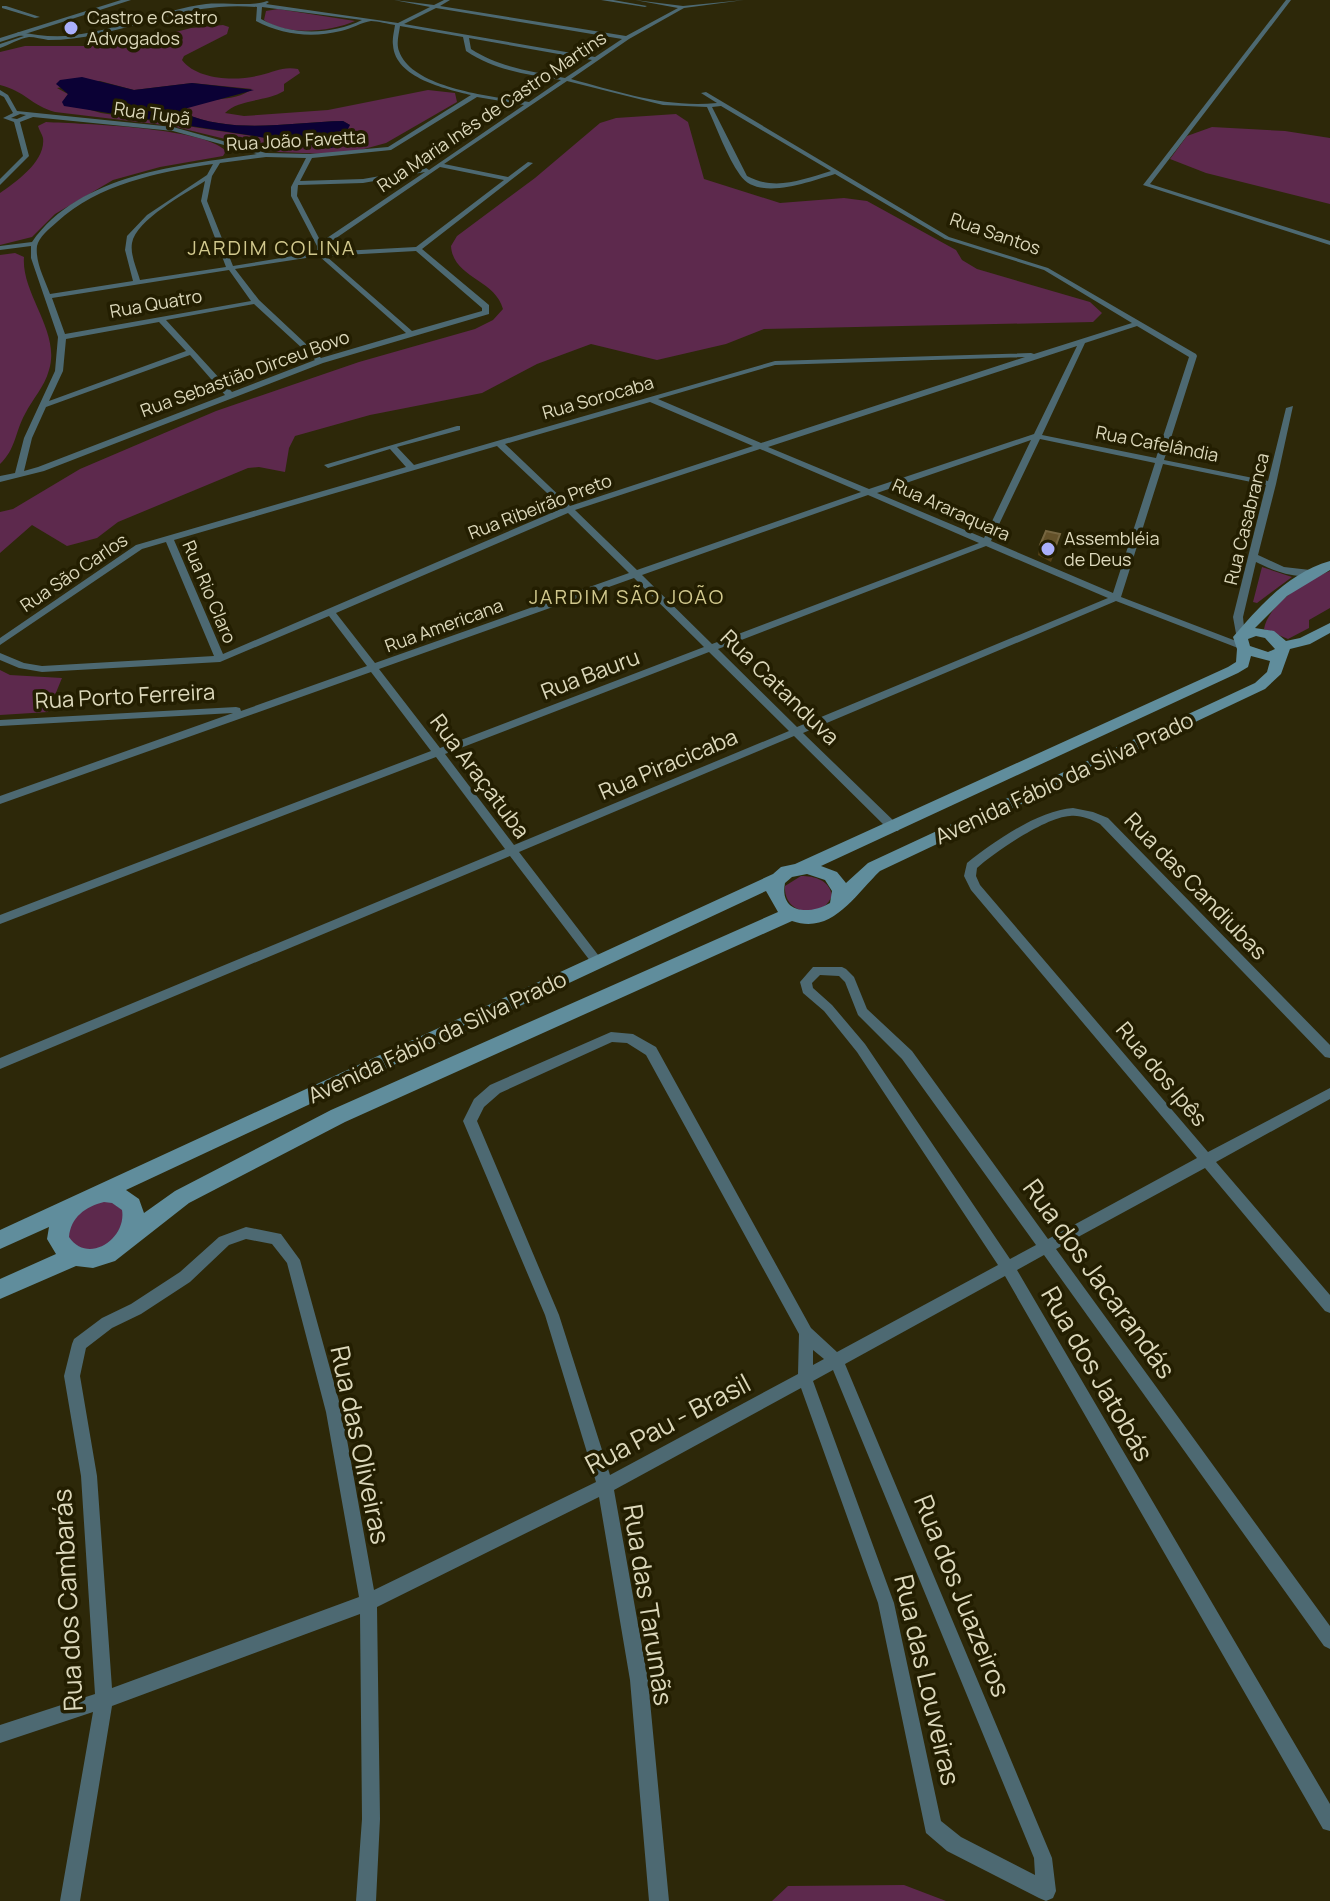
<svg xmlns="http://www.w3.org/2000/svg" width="1330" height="1901" font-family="Manrope,sans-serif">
	<rect width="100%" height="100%" fill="#2d2809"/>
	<!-- green -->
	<path fill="#5d294d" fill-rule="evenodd" d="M278 9 355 21C331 32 285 36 264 20L266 11Z
		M223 25 229 27 227 34 184 56 182 60C198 81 238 81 261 75 274 72 283 66 298 69L300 73 284 84V91C266 102 238 99 225 113L244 116 328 110 428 90 455 93 457 102 386 143 353 152 327 154 278 152 172 126 55 112C32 106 25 91 0 85V52L25 46H123L191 28ZM100 81 134 90 192 83 252 89C233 104 204 95 184 109V113C233 135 292 122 343 121L350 125 327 135 331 139V148L101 113 63 102 68 94 57 88Z
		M676 114 688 122 704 179 780 203 844 198 867 201 956 250 962 260 977 269 1090 302 1102 313 1093 322 764 329 726 344 657 360 591 344 537 364 482 393 370 415 295 436 289 448 285 472 259 467 248 468 118 522 97 538 67 546 32 525 0 553V512L13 509 80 469 216 411 359 362 475 329 493 320 503 309C495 279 453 278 451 246L457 236 535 178 600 123 616 118Z
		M46 122C82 124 203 127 226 151L223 156 160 167 113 180 55 214 32 237 0 245V193C16 182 46 161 43 138 42 134 39 130 38 126Z
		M1212 127 1285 131 1330 138V204L1206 173 1170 159 1187 136Z
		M15 253 24 257C21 294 61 332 49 370 44 388 33 398 25 414 15 432 16 449 0 464V255Z
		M1262 567 1292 577 1257 603 1253 602Z
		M1330 571V608L1309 620V628L1288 639 1264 629C1268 604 1307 580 1330 571Z
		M0 670 10 675 62 678 48 712 0 715Z
		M801 876C815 876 829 880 832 895 825 919 783 917 785 886Z
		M108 1200 126 1212 115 1243 87 1252 67 1240C68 1210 82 1207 108 1200Z
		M904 1885 946 1901H772L788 1886Z"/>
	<!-- water -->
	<path fill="#0b0135" d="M82 77 134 90 192 83 254 90 184 109V113C233 135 292 122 343 121L350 125 348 129 328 135 341 141 343 145 331 148 64 106 62 102 68 94 56 84 60 80Z"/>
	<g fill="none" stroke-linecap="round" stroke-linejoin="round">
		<!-- minor -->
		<path fill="#4d6972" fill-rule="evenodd" d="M394 0 434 5 444 0H450L440 6 626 36 678 8 635 0 683 6 744 0 684 8 629 39 571 79C619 92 666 108 717 103L701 93 706 92 949 237 1048 268 1196 354 1197 356 1164 460 1268 481 1286 408 1293 406 1276 484 1258 555 1284 567 1310 570 1315 573C1298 581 1272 570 1256 562L1243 617 1245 637 1240 640 1237 639 1233 617 1266 485 1163 464 1121 597 1244 644V648H1238L1116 601 803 733 898 825 900 828 898 831H890L794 736 519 852 602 960 604 963 602 966H594L510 856 0 1069V1058L505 849 436 757 0 924V915L431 751 371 672 0 804V796L233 713 0 726V720L236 707 240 708 241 711 367 666 329 616 220 662 42 672 19 668 0 660V653L24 663 42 666 214 656 166 542 142 549 0 645V638L136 545 406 467 390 449 328 468 324 465 457 426H460V430L397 447 414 465 775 361 1031 353 1034 354 1132 323 1044 270 945 239 835 174C811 181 758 202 740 175 727 157 717 128 707 107L663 105 567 81 444 164 508 177 528 162 533 163 422 249 489 305V314L323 363 44 471 0 482V476L15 473 24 438 55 371 58 337 31 258V246L0 250V246L32 242C80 173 182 165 257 154L173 131 33 117 20 122 29 156 0 185V179L23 156 14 122 3 118 13 113 4 97 0 95V90L8 95 17 111 173 127 266 153 310 154 388 147 471 95C446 89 395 78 393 45 392 39 394 32 395 25 388 24 378 21 371 21 362 22 351 29 341 31 312 38 282 35 256 21L257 7C195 2 156 22 98 34 81 38 65 40 48 40 42 39 35 37 29 37 20 38 9 45 0 48V44L24 36 16 35 18 32C37 35 55 38 73 35 119 30 161 10 206 4 224 2 252 7 267 1L269 2 266 4 398 23 430 7ZM262 7 362 20C331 35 292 36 261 19ZM436 8 622 39 595 57 404 24ZM400 26 463 37 466 51C496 71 527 74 561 80L529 102C495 97 412 89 399 51 396 43 399 34 400 26ZM469 38 592 60 565 78C532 71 500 68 471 49ZM477 97 524 105 429 170 426 168 363 179 300 181 312 158 391 150ZM721 106 831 171C801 180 775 191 747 176L712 107ZM20 114 26 115 17 119 11 118ZM266 157 306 158 291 187V196L317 246V252L233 266 207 201 212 176 220 163ZM213 164 207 175 147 215 127 236 125 250 133 281 50 294C45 280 35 262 37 246 39 237 49 229 57 222 98 184 159 172 213 164ZM440 167 504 180 416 247 323 252V247ZM425 172 321 242 297 196 298 185 363 183ZM205 181 201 201 226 267 140 280C137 269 130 255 132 243 136 220 186 193 205 181ZM416 251 482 308V311L412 331 326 256ZM319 256 406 333 321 358 259 300 235 269ZM229 270 251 301 65 334 52 298ZM254 304 315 360 232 392 166 320ZM159 322 186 351 49 401 63 371 66 339ZM1137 326 1189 357 1156 458 1042 435 1085 343ZM1077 346 1034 434 869 489 768 447ZM190 355 225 395 38 467 24 471 32 438 46 407ZM1025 357 761 443 658 399 775 365ZM650 402 753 446 570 506 505 444ZM1040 439 1155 463 1113 593 991 541ZM1031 440 984 538 877 493ZM497 446 563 508 223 654 174 540ZM760 449 861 492 637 570 575 510ZM868 495 979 543 712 644 642 575ZM568 513 629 573 375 663 336 613ZM986 546 1108 598 797 727 718 649ZM634 578 704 647 440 748 379 669ZM709 652 789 731 514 845 445 754Z
			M601 0H613L647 6 645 7Z
			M1286 0H1291L1150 184 1330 241V245L1143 185Z
			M2 6H6L40 17 35 18 2 8Z
			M1073 808 1093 812 1108 818 1330 1045V1058L1325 1057 1100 824C1090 819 1081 815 1070 816 1046 817 995 852 977 868L976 876 980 885 1208 1152 1330 1088V1099L1216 1162 1330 1295V1313L1325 1311 1205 1168 1056 1249 1330 1626V1649L1324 1646 1044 1255 1017 1270 1330 1804V1831L1323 1829 1005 1276 845 1364 1052 1858 1056 1891 1053 1898 1046 1901 1039 1898 947 1851 926 1833 878 1603 801 1388 614 1490 648 1680 669 1901H649L630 1680 599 1497 377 1607 380 1819 376 1901H356L362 1819 360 1614 112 1706 80 1901H60L93 1712 0 1743V1725L95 1694 81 1476 64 1376 72 1344 74 1339 102 1318 131 1304 180 1272 219 1237 246 1227 281 1234 300 1260 342 1412 374 1590 596 1482 545 1315 463 1121 474 1099 490 1085 611 1032 633 1034 656 1047 811 1328 837 1352 998 1265 857 1052 824 1011 803 993 800 982 813 967H842L846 969 854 977 867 1009 912 1051 1048 1239 1197 1158 971 890 964 876 967 863C993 842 1039 810 1073 808ZM820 975 839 976 845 982 858 1015 902 1059 1036 1245 1010 1259 865 1044 832 1005 813 988 812 983ZM612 1042 627 1043 646 1055 799 1334 798 1374 610 1475 559 1315 477 1121 484 1107 500 1093ZM246 1239 272 1244 287 1263 326 1412 359 1597 112 1688 97 1476 80 1376 86 1348 112 1328 141 1314 190 1282 229 1245ZM813 1350 824 1359 813 1365ZM833 1370 1034 1858 1035 1875 961 1837 941 1821 894 1603 813 1381Z"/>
		<!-- tertiary -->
		<path fill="#4d6972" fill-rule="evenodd" d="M121 0H131L0 42V38Z"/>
		<!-- secondary -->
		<path fill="#608d9c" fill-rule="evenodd" d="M1330 561V570L1287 596 1255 628 1274 631 1286 641 1300 638 1330 623V633L1310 644 1290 649 1281 674 1265 689 880 871C854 896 832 935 792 921L345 1122 189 1203 115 1261 93 1268 76 1266 0 1299V1279L56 1254 47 1239 49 1227 0 1249V1230L773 874 781 867 795 864 1228 667 1236 662 1237 649 1233 637C1260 606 1288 573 1330 561ZM1256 636 1265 638 1275 649 1268 652 1250 646 1248 639ZM1251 656 1270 661 1267 672 1255 683 868 863 846 883 837 872 821 866 1238 673 1248 667ZM807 874 825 880 832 891 830 903C810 915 779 914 785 883L792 877ZM766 891 778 912 331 1110 175 1191 144 1213 139 1199 126 1190ZM104 1202 112 1203 122 1210C127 1239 88 1265 69 1237 71 1217 85 1207 104 1202Z"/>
	</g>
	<!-- wall -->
	<path fill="#544017" d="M1058 543 1051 562 1038 555 1040 545Z"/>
	<!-- building -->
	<path fill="#635129" stroke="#766640" stroke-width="2" d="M1046 531 1060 534 1053 553 1040 545Z"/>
	<!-- markers -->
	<g fill="#aaaffb" stroke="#231e01" stroke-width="3">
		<circle cx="71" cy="28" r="8"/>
		<circle cx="1048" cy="549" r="8"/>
	</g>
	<g text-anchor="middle" stroke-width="7" stroke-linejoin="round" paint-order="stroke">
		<!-- far-poi labels -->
		<g font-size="18" fill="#dcd8bb" stroke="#231e01" text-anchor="start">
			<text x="87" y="24">Castro e Castro<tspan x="87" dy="21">Advogados</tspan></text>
			<text x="1064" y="545">Assembléia<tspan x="1064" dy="21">de Deus</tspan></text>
		</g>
		<!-- far-street labels -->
		<g font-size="18" fill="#dcd8bb" stroke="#231e01">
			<text transform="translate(492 112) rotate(-34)" y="6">Rua Maria Inês de Castro Martins</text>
			<text transform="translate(152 114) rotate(8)" y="6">Rua Tupã</text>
			<text transform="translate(296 141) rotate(-3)" y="6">Rua João Favetta</text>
			<text transform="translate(995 234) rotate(19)" y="6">Rua Santos</text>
			<text transform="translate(156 304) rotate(-10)" y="6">Rua Quatro</text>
			<text transform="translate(245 374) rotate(-20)" y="6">Rua Sebastião Dirceu Bovo</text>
			<text transform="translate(598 398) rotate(-16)" y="6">Rua Sorocaba</text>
			<text transform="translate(1157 444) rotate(11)" y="6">Rua Cafelândia</text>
			<text transform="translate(540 507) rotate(-21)" y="6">Rua Ribeirão Preto</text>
			<text transform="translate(951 510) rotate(24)" y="6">Rua Araraquara</text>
			<text transform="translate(1247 519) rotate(-76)" y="6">Rua Casabranca</text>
			<text transform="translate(74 573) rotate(-34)" y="6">Rua São Carlos</text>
			<text transform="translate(209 592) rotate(67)" y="6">Rua Rio Claro</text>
			<text transform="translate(444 626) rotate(-20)" y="6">Rua Americana</text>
		</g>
		<!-- far-neighbourhood labels -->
		<g font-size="20" letter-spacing="2" fill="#d1c88d" stroke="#231e01">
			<text x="272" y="255">JARDIM COLINA</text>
			<text x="627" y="604">JARDIM SÃO JOÃO</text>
		</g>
		<!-- street labels -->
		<g font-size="22" fill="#dcd8bb" stroke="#231e01">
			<text transform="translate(590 674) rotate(-21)" y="8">Rua Bauru</text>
			<text transform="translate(780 687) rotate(44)" y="8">Rua Catanduva</text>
			<text transform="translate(125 696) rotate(-3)" y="8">Rua Porto Ferreira</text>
			<text transform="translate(668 764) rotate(-23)" y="8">Rua Piracicaba</text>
			<text transform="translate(480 776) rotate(53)" y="8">Rua Araçatuba</text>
			<text transform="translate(1064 778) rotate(-25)" y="8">Avenida Fábio da Silva Prado</text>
			<text transform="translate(1196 886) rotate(46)" y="8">Rua das Candiubas</text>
			<text transform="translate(437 1037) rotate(-25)" y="8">Avenida Fábio da Silva Prado</text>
			<text transform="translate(1162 1074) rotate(50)" y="8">Rua dos Ipês</text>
		</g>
		<!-- near-street labels -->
		<g font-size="26" fill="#dcd8bb" stroke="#231e01">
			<text transform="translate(1099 1279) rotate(54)" y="9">Rua dos Jacarandás</text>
			<text transform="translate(1097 1374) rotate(60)" y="9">Rua dos Jatobás</text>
			<text transform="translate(668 1424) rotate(-28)" y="9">Rua Pau - Brasil</text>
			<text transform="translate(360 1445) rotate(78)" y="9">Rua das Oliveiras</text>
			<text transform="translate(962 1596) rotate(68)" y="9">Rua dos Juazeiros</text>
			<text transform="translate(68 1600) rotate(-93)" y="9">Rua dos Cambarás</text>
			<text transform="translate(648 1605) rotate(81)" y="9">Rua das Tarumãs</text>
			<text transform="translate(927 1680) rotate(77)" y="9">Rua das Louveiras</text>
		</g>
	</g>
</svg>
